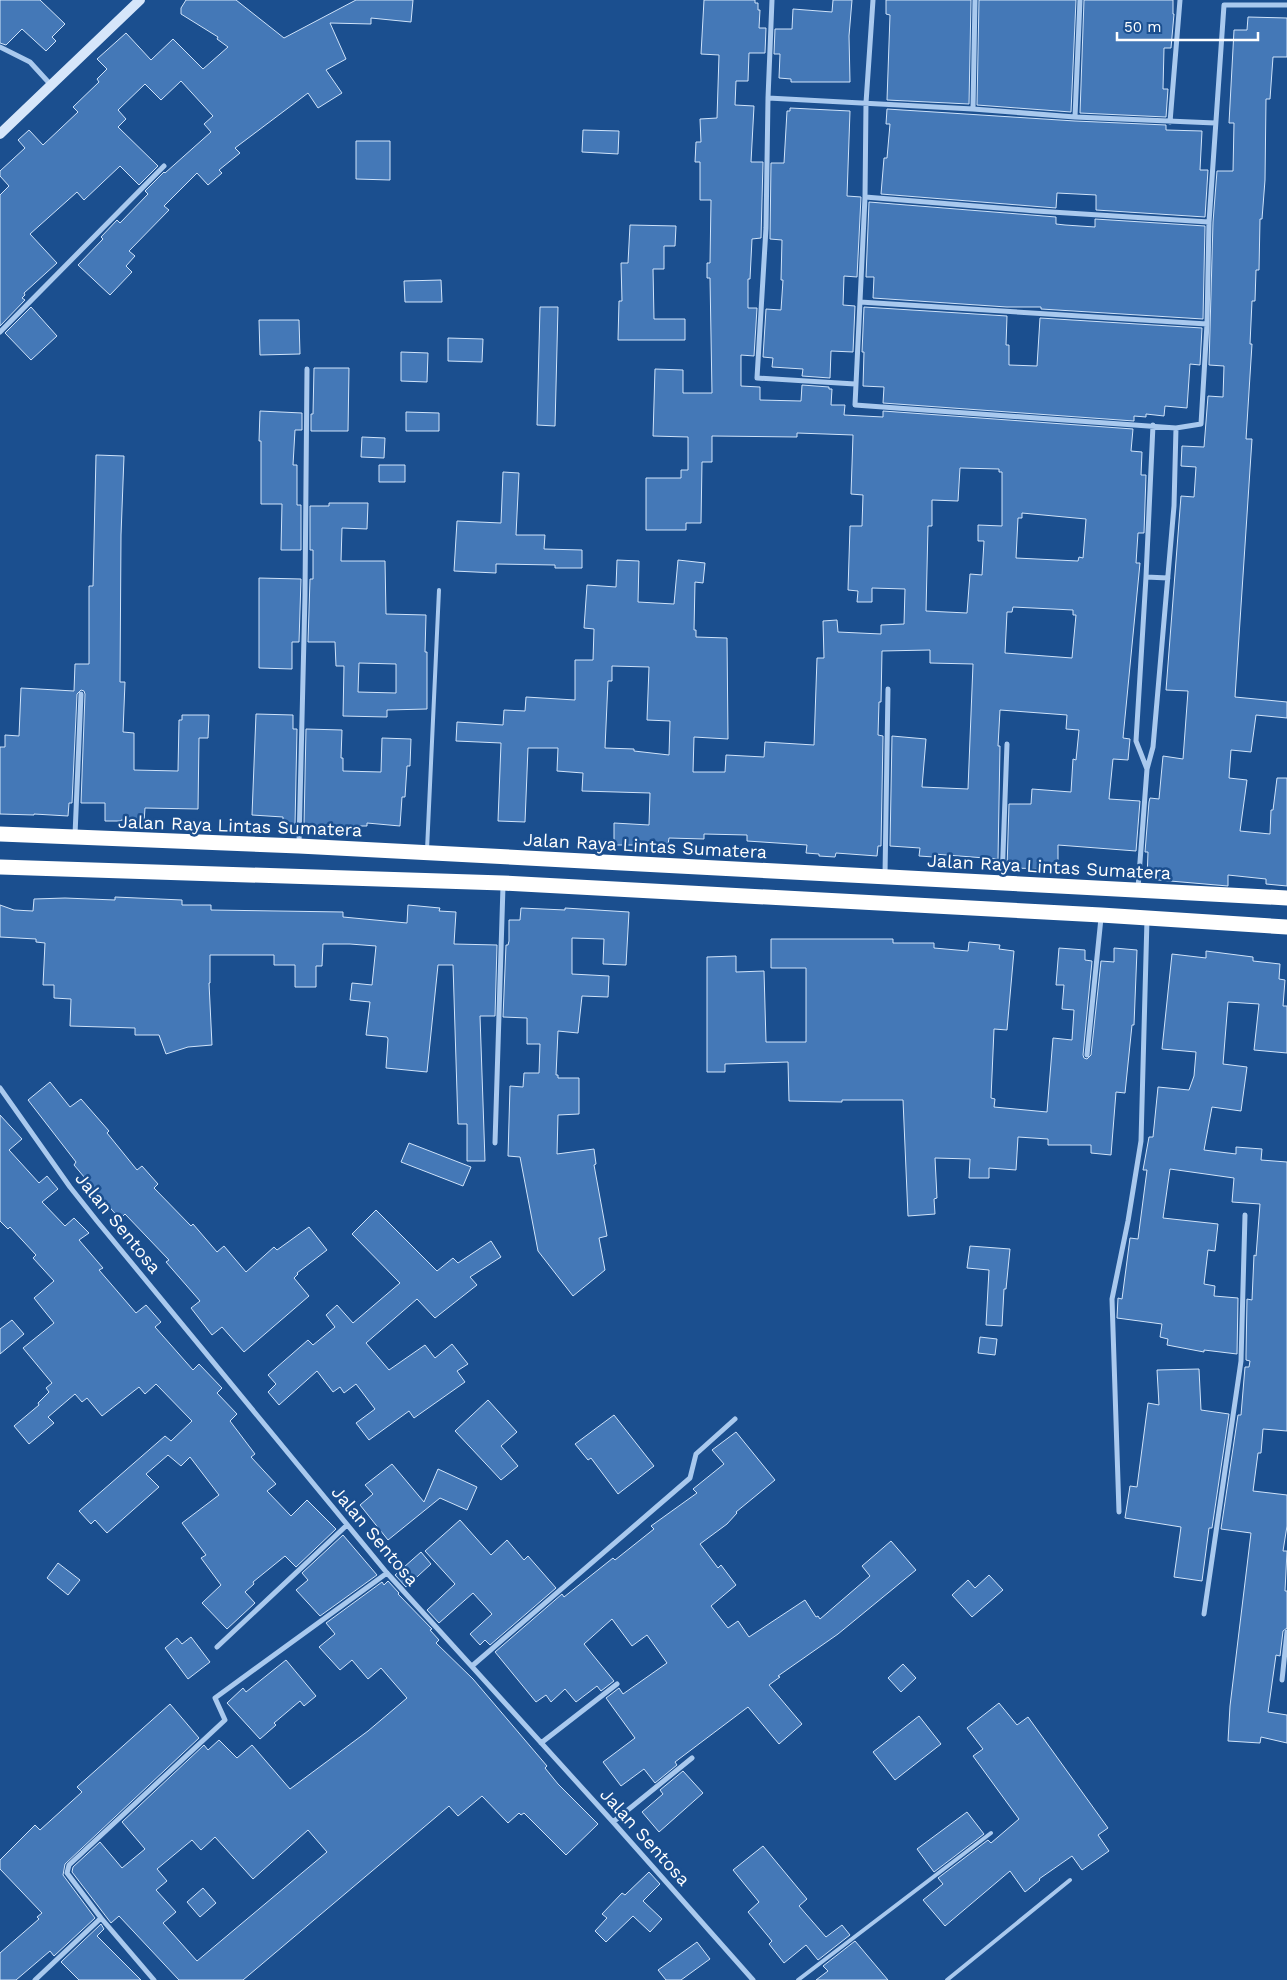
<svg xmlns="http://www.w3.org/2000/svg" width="1287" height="1980" font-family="'Work Sans',sans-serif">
	<rect width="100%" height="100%" fill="#1b4f8f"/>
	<!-- building -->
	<path fill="#4478b7" stroke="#cfe3fa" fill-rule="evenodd" d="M0 0H40L65 24 52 37 56 41 46 51 22 29 6 45 0 43Z
		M186 0H236L284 38 356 0H413L411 22 371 18V24L330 23 346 59 326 70 342 93 318 108 308 93 235 148 240 153 219 170 222 173 208 185 197 173 164 206 169 210 129 251 135 256 126 266 132 272 110 295 78 265 103 239 101 237 117 220 120 223 148 194 145 191 164 172 165 173 211 132 204 124 213 116 181 81 161 100 145 84 118 110 126 119 118 127 158 166 139 185 120 166 84 200 77 192 30 234 57 263 24 293 25 295 22 298 25 300 0 326V195L9 186 0 176V171L25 148 18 140 29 130 43 145 78 112 73 107 99 82 97 79 107 69 97 59 126 33 151 60 173 39 203 69 228 47 217 39 218 37 181 14V8Z
		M704 0H755V3H758V10H760L759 28H766L765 53H749L748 81H736L735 105 754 106 751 162H763L761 238 752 239 750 279H748V308H757L754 356 741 355V386L760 387V400L801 401 802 385 829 387V389H832L831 405H845L844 415 883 417V411L1133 429 1131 451 1142 452 1141 475H1146L1144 533H1138L1136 563H1140L1123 738 1130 739 1128 760 1113 759 1109 799 1140 801 1136 851 1058 845V869L1007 868 1009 804H1031L1032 789 1071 792 1073 759 1076 760 1079 730 1066 729 1067 715 1000 710 998 746H1000L998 859 934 854V857L919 856 920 848 890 846 892 736 926 739 922 787 968 789 973 664 930 663V650L882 651 881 702H879L878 735 883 736 881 846H878L877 856 836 853 835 857 819 856V854L806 853 807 845 747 841V835L704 834V839L669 838 668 845H614V823L649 825 650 793 582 791 583 773 557 771 558 748H528L525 822 498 821 501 743 456 741 457 722 503 725 504 710 525 711 526 697 575 700V660H593L594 629 584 628 587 585 616 587 617 560 639 561 638 602 674 604 678 560 705 563 703 583 695 582 694 630H696V637L727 638 728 739 694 737 693 772H725L726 755 764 757 765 742 814 745 817 658H824L823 621 837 620 838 632 881 634V625L904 624 905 589 872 588V602H857L858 591 848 590 850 526H862L863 495 851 494 853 435 797 433V437L712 436V462H702L701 523H686V530H646V478H681V470H688V437L653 436 655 369 683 370V393H712L710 278H707V263H710L711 200H700V162H695L696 142H701L700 119 717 118 719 55 701 54ZM960 468 999 469V472H1002V526L978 525V541H984L982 575 970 574 967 613 926 611 928 526H932V500L958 501ZM1022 513 1086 519 1083 558 1079 557 1078 561 1016 558 1018 518H1022ZM1013 607 1073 610V615H1076L1072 658 1005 653 1007 612H1012ZM612 666 649 667 647 720 670 721 669 755 634 751V749L605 748 608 681H612Z
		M833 0H852L849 36 850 82H791V79L779 78 780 54H774L775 29H792L793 9 832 12Z
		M886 0H971L969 104 887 100 890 15 886 14Z
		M979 0H1076L1071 112 977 105Z
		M1084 0H1173V14H1174L1171 48H1164L1163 89H1168L1166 117 1080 113Z
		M1248 17 1287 18V57H1273L1270 99H1266L1265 180 1262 219H1260L1259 270H1256L1255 301H1252L1250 344H1252L1246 439H1252L1235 697 1287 702V718L1256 715 1251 752 1231 750 1229 778 1247 780 1240 831 1270 834 1271 810H1273L1277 778H1287V886L1266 884V879L1228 875V886L1147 879 1148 852H1145L1149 802 1150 798 1159 799 1163 756 1183 759 1188 691 1166 690 1181 496 1194 497 1196 467 1181 466 1182 446 1204 447 1208 396 1223 397 1224 366 1209 365 1213 222 1217 171H1233L1234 123H1229L1234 30H1247Z
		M790 108 850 111 847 196 861 197 857 277 844 276 843 305 855 306 853 352 831 351 830 378 802 376 803 369 772 367 773 358 763 357 766 309 781 310 783 280H781L782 240 770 239 771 163H784L787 111H790Z
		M887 109 1075 121 1166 125V130L1202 131 1200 170H1208L1205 217 1096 210V195L1057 193 1056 208 881 194 884 158H887L890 124H886Z
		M583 130 619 131 618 154 582 152Z
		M356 141H390V180L356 179Z
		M869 202 1056 217V224L1065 225 1095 227V219L1205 226 1203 319 1041 309V307H1007L873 298 874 277H866Z
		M630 225 676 226 675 246H664V269H653L654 319H685V340H618L619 301H622L621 263H628Z
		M441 280 442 302H405L404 281Z
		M31 307 57 336 31 360 5 333Z
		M540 307H558L555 426 537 425Z
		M864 307 1007 316 1006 345H1009V365L1037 366 1040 318 1202 328 1200 365 1190 364 1187 408 1165 406 1164 416 1146 414V417L1134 416V421L883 403 884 387 863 386 864 352H862Z
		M259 320H299L300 354 260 355Z
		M448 338 483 339 482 362 448 361Z
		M401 352 428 353 427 382 401 381Z
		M314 368H349L348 431H311V414H313Z
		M260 411 302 413V430H295L293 465H297V505H301V550H281L282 504H261V441H259Z
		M406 412 439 413V431H406Z
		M362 437 385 438 384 458 361 457Z
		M96 455 124 456 121 535 120 682H125L123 732 134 733V770L178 771 179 720H182V715H209L208 738H199L198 809 145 808 144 822 121 820V821H105V803H81L85 694 84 691 81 690 77 694 72 803H69L68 816 34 814V815L0 814V747H5V735L19 736 21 688 74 691 75 664H89V586H93Z
		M379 465H405V482H379Z
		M503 472 519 473 516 535H545L544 549 582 550V568H555V565L496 564V573L454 571 457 521 501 523Z
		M329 503H368L367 529 342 528 341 561H385L386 614 426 615 425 652H427V709L387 710V717L343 716 344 666H336L335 642H308L310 579H313V550H310V506H329ZM359 663 396 664V693L358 692Z
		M259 578 301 579 299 642H292V669L259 668Z
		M256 714 293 715V729H297L295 825H283V817L252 815Z
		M306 729 342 730 341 758H343V771L381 772 382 738 411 739 410 766H407L405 797H402L400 826 367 823V826H304Z
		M115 897 182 900V905H211V910L343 912V917L407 923 408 905 440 908 439 911 456 912 454 944 497 945 495 1016H480L485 1161H467V1124H458L453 965H438L427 1072 386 1068 388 1039 387 1037 366 1035 370 1002 350 1000 352 983 372 985 376 946 350 944H323L322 966H316V987H295V965H274V955H210V983H209L212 1045 188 1047 166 1054 159 1035H135V1028L70 1026 71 999 54 998V985H43L45 943 36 942V939L0 937V905L14 910 33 911 34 899 65 898 115 900Z
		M521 908 565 910V908L629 912 626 965 603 964 604 939 572 938V974L609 976 608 997 582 996 578 1033 558 1031 556 1075H558V1078H579V1114L558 1115 557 1154 594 1149 596 1164 594 1165 607 1236 599 1238 605 1270 573 1296 538 1251 520 1157 508 1156 510 1086 523 1087 524 1073H539L540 1044H527V1018L503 1017 506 945H508L509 941V920H520Z
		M771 939H893V943H934V948L968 951 969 942 1000 945 999 949 1014 951 1007 1030 994 1029 991 1098 995 1099 994 1107 1047 1112 1053 1038 1072 1040 1074 1010 1062 1009 1064 985H1056L1059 948 1085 950V960L1092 961 1083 1055 1084 1058 1087 1059 1091 1055 1101 961 1114 962V948L1137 950 1134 1025H1132L1125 1093 1116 1092 1111 1155 1091 1153V1145H1048V1139L1018 1137 1016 1170 989 1168V1178H969L970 1159 935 1158 937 1198 934 1199 935 1214 908 1216 903 1100H842V1102L789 1101 788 1062 725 1064V1072H707V957L736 956V972L764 971 766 1042H806V968H771Z
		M1206 951 1253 957V961L1280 964 1279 979 1285 980 1283 1006H1287V1053L1254 1050 1259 1004 1228 1002 1223 1064 1247 1067 1241 1111 1212 1107 1204 1150 1236 1154V1147L1262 1149 1261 1160 1287 1162V1431L1263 1429 1261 1453H1258L1253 1491 1287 1495V1526L1283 1551H1287L1285 1591H1287V1628L1283 1631 1280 1656 1276 1655 1268 1712 1287 1715V1743L1261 1737 1260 1743 1228 1741 1230 1706 1251 1533 1221 1529 1238 1415H1241L1245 1367H1249L1250 1361 1246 1360V1355L1247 1299 1252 1300 1254 1255 1256 1256 1260 1204 1232 1202 1234 1178 1170 1169 1163 1218 1218 1224 1215 1251 1208 1250 1204 1284 1215 1286 1214 1296 1238 1298 1237 1354 1204 1350V1352L1167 1345 1168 1339 1160 1337 1162 1324 1117 1318 1118 1298 1122 1299 1130 1238 1138 1239 1147 1170H1143L1149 1137H1153L1158 1087 1189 1090 1194 1076 1196 1052 1162 1049 1172 954 1206 958Z
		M50 1082 70 1107 81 1099 109 1131 107 1133 137 1170 142 1166 158 1184 154 1188 191 1226 193 1224 217 1252 224 1246 246 1272 274 1247 277 1250 309 1227 327 1250 297 1273 298 1274 294 1278 309 1296 244 1352 222 1327 212 1335 191 1308 200 1301 166 1262 169 1260 125 1214 120 1219 112 1210 74 1165 76 1162 28 1100Z
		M0 1115 22 1139 9 1150 39 1183 47 1176 58 1189 42 1202 65 1226 74 1218 89 1233 79 1240 103 1268 99 1270 136 1313 146 1305 161 1322 155 1327 193 1370 199 1364 222 1388 217 1393 237 1414 230 1421 255 1454 251 1457 276 1484 267 1491 291 1516 307 1500 336 1529 296 1567 285 1556 253 1582 254 1584 245 1592 255 1603 227 1629 202 1603 221 1585 201 1558 206 1555 182 1523 219 1495 190 1457 181 1466 168 1455 146 1474 159 1487 107 1533 95 1520 91 1524 79 1511 165 1436 171 1441 192 1421 156 1384 145 1394 139 1387 102 1416 87 1398 82 1402 75 1394 48 1417 54 1423 29 1444 14 1426 39 1405 38 1403 49 1392 46 1388 52 1383 23 1348 54 1323 34 1298 54 1281 33 1258 36 1255 10 1227 8 1229 0 1221Z
		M409 1143 471 1167 463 1186 401 1162Z
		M376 1210 437 1271 453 1258 458 1263 491 1241 501 1257 470 1277 477 1285 435 1318 417 1299 366 1343 389 1370 425 1345 435 1358 452 1344 468 1364 457 1371 465 1382 414 1418 409 1411 369 1440 356 1423 375 1409 356 1384 344 1393 340 1387 333 1392 317 1371 279 1405 268 1392 276 1384 268 1375 308 1340 313 1345 335 1327 326 1315 337 1305 353 1323 400 1283 352 1234Z
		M970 1246 1010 1249 1006 1289H1004L1002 1326 986 1325 989 1270 967 1268Z
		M12 1320 24 1334 0 1354V1329Z
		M980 1337 997 1339 995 1355 978 1353Z
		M1199 1369 1201 1410 1229 1414 1212 1528H1209L1202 1581 1174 1577 1181 1527 1125 1518 1130 1486 1137 1487 1148 1403 1159 1405 1157 1370Z
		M488 1400 517 1432 501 1446 518 1466 501 1480 455 1431Z
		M614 1415 654 1466 618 1494 591 1458 588 1460 575 1444Z
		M736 1432 775 1480 736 1512 737 1513 727 1524 700 1544 718 1568 721 1565 736 1585 711 1606 728 1628 738 1621 749 1637 805 1600 816 1617 818 1616 820 1619 870 1576 862 1566 891 1541 916 1570 838 1634 778 1676 780 1677 769 1685 802 1724 779 1744 748 1707 675 1762 677 1765 655 1783 644 1769 621 1786 603 1762 635 1738 606 1698 619 1688 623 1694 667 1663 647 1635 632 1646 612 1619 584 1644 614 1681 601 1691 597 1686 576 1702 565 1689 551 1702 546 1695 536 1702 495 1652 562 1594 564 1597 613 1558 615 1560 654 1529 651 1526 697 1493 693 1489 724 1464 712 1450Z
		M392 1464 424 1502 438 1469 477 1487 467 1510 440 1498 388 1540 360 1505 373 1494 365 1485Z
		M460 1520 491 1555 507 1540 524 1560 528 1556 556 1588 490 1645 485 1640 480 1645 470 1634 492 1614 473 1593 439 1623 427 1610 455 1584 425 1551Z
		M343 1535 377 1575 320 1616 296 1590 308 1580 302 1573Z
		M421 1552 431 1564 406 1587 395 1575Z
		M58 1563 80 1580 68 1595 47 1578Z
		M989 1575 1003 1590 972 1617 952 1595 968 1580 975 1588Z
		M388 1581 399 1593 398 1594 432 1629 430 1630 439 1640 436 1643 473 1679 547 1766 545 1768 558 1784 598 1824 566 1855 524 1813 521 1815 519 1813 508 1823 482 1796 458 1816 449 1806 243 1980H179L119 1916 111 1923 72 1872 73 1867 100 1842 122 1868 145 1849 122 1822 204 1745 208 1750 219 1740 237 1758 252 1745 290 1789 368 1731 407 1698 381 1668 368 1679 352 1660 340 1670 319 1647 335 1634 326 1623 382 1582 384 1585ZM308 1830 327 1852 197 1961 163 1923 176 1912 156 1890 167 1881 157 1869 192 1840 201 1850 215 1837 253 1879Z
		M191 1637 210 1662 188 1679 165 1648 177 1638 182 1644Z
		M286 1660 316 1696 304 1706 300 1701 274 1723 276 1725 260 1739 227 1703 243 1688 246 1692Z
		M903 1664 916 1678 901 1692 888 1678Z
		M999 1703 1017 1725 1028 1717 1108 1828 1098 1835 1109 1851 1082 1870 1072 1856 1039 1879 1040 1880 1025 1892 1010 1871 945 1926 923 1900 943 1884 938 1878 988 1840 991 1843 1019 1819 973 1756 983 1749 967 1728Z
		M170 1704 199 1738 65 1864 63 1875 95 1918 54 1956 50 1951 16 1980H0V1953L39 1919 37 1917 42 1913 0 1869V1860L35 1825 40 1830 82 1792 77 1787Z
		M919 1716 941 1744 895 1780 873 1752Z
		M683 1771 703 1793 659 1832 642 1812 663 1794 660 1790Z
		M967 1812 984 1834 934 1872 917 1849Z
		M763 1846 807 1899 799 1906 826 1937 842 1925 850 1935 818 1960 806 1945 784 1963 769 1944 772 1941 748 1912 759 1902 733 1870Z
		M649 1872 660 1884 643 1901 662 1919 650 1932 633 1916 606 1942 595 1931 607 1918 602 1914 622 1893 625 1895Z
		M203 1888 216 1903 200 1917 187 1902Z
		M101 1924 104 1929 97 1936 141 1980H79L61 1962Z
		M855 1941 888 1980H816L828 1971 823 1966Z
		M697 1942 710 1959 681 1980H666L658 1970Z"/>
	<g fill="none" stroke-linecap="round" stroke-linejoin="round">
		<!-- lane -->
		<path stroke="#a9c9ee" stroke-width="4" d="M427 850 439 590
			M798 1980 991 1833
			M947 1980 1070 1880"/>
		<!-- street -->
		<path stroke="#a9c9ee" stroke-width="5" d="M772 0 768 98 766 228 757 378 855 384
			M873 0 866 103 865 197 855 405 1176 428 1201 424 1207 324 1209 222 1224 5H1287
			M0 47 30 62 51 85
			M768 98 973 109 1075 117 1215 123
			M973 109 975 0
			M1075 117 1080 0
			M1170 122 1180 0
			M865 197 1036 211 1209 222
			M860 302 1207 324
			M0 332 164 166
			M1146 577 1168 578
			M1147 769 1136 741 1146 577 1153 425
			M75 835 81 694
			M299 843 305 595 307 369
			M885 875 888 689
			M1002 881 1007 744
			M1138 888 1147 769 1153 747 1174 506 1176 428
			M1087 1055 1101 918
			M0 1088 70 1187 97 1221 387 1573 613 1822 753 1980
			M495 1143 503 886
			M1119 1512 1112 1299 1128 1221 1141 1141 1147 919
			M1204 1614 1241 1361 1245 1215
			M217 1647 347 1525
			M472 1666 690 1478 696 1454 735 1419
			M1282 1680 1287 1632
			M541 1743 617 1684
			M613 1822 692 1758
			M101 1918 67 1873 69 1865 225 1720 215 1698 387 1573
			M35 1980 101 1918 154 1980"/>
		<!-- secondary -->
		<path stroke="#d6e6fa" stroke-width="10" d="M0 134 140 0"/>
		<!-- highway -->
		<path stroke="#fff" stroke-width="15" d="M0 834 299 846 1287 898
			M0 867 503 883 1101 915 1287 927"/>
	</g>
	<g text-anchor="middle" stroke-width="5" stroke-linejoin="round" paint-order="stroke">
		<!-- street labels -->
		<g font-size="18" fill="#fff" stroke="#1b4f8f">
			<text transform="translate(240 826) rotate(2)" y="6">Jalan Raya Lintas Sumatera</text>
			<text transform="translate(645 846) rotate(3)" y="6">Jalan Raya Lintas Sumatera</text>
			<text transform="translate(1049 867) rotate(3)" y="6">Jalan Raya Lintas Sumatera</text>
			<text transform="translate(118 1223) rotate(51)" y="6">Jalan Sentosa</text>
			<text transform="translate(375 1536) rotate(50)" y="6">Jalan Sentosa</text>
			<text transform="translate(645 1837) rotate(48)" y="6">Jalan Sentosa</text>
		</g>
	</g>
	<!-- scale -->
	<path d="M1117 32v8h141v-8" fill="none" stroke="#ffffff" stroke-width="2.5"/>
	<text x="1124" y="32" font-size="15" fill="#ffffff" stroke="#1b4f8f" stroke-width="4" paint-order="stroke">50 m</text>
</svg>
